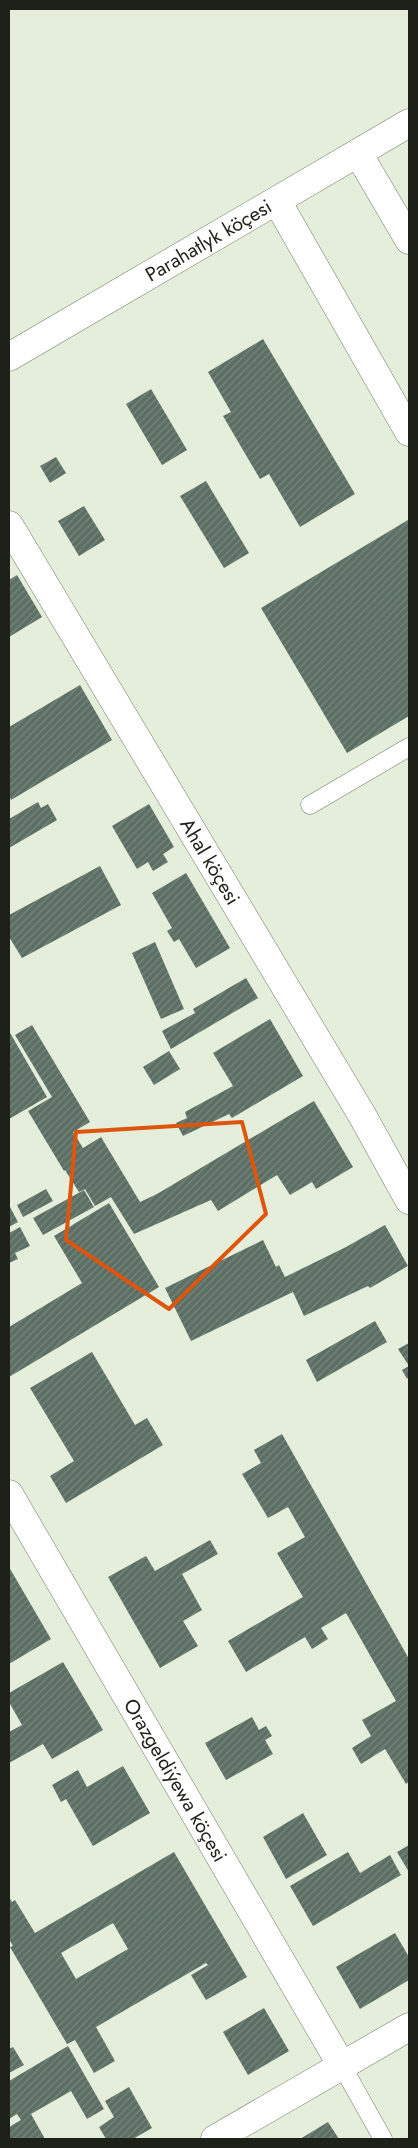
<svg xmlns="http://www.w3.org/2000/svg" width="418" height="2148" font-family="Jost,sans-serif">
	<defs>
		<pattern id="building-hatch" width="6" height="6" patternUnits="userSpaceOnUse" patternTransform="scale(1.25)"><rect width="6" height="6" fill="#5c6f65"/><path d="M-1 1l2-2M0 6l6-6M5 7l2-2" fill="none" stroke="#79867e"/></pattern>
	</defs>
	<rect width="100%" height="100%" fill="#e5eeda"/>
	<!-- building -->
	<path fill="url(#building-hatch)" fill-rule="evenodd" d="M263 339 355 494 300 527 269 474 260 479 223 416 231 412 208 372Z
		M151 389 187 450 162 465 126 404Z
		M56 457 66 473 50 483 40 466Z
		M206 481 249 553 224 568 180 496Z
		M84 506 105 540 79 556 58 521Z
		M408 520 409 716 347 753 261 608Z
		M17 575 42 617 9 637V580Z
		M80 685 112 740 11 800 9 796V727Z
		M38 802 41 808 48 804 57 820 9 848V819Z
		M149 804 174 847 163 854 168 862 153 871 148 862 137 869 112 826Z
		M100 866 121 905 22 958 9 937V915Z
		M186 873 230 948 196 968 179 939 174 942 167 931 172 928 152 893Z
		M155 942 184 1009 161 1019 132 953Z
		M246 978 258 998 171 1049 162 1031 195 1013 193 1009Z
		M270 1019 303 1076 232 1118 229 1114 183 1136 176 1123 187 1118 185 1112 233 1086 213 1053Z
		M32 1025 90 1122 73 1132 83 1148 101 1137 140 1202 157 1194 314 1101 353 1167 316 1189 312 1182 290 1195 277 1175 218 1211 211 1200 134 1234 111 1197 95 1206 85 1189 79 1192 65 1170 64 1171 28 1111 52 1097 15 1035Z
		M9 1031 47 1097 9 1119Z
		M169 1051 180 1069 154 1085 143 1067Z
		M46 1189 53 1201 23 1217 17 1205Z
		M84 1190 94 1207 43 1235 33 1218Z
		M109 1203 159 1287 9 1377V1327L82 1283 54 1236Z
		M9 1205 18 1222 9 1227Z
		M385 1225 408 1266 370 1288 368 1286 304 1316 293 1292 191 1341 165 1288 263 1240 276 1267 279 1265 285 1277 346 1247Z
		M20 1227 30 1246 15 1253 18 1259 9 1263V1233Z
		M375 1321 387 1342 317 1382 306 1360Z
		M409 1343V1377L407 1379 402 1370 409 1366 398 1349Z
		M92 1352 135 1425 147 1418 163 1445 66 1503 50 1476 74 1461 30 1388Z
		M282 1434 409 1659V1782L406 1784 385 1749 361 1764 352 1748 371 1736 362 1720 396 1701 346 1613 321 1628 328 1639 312 1649 305 1637 246 1672 228 1641 303 1597 277 1553 305 1537 288 1507 268 1518 242 1474 261 1463 254 1450Z
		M210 1540 218 1554 182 1574 202 1610 183 1621 198 1646 160 1668 108 1577 146 1556 155 1571Z
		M9 1567 51 1639 9 1664Z
		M63 1662 103 1730 52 1759 43 1744 9 1763V1732L22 1725 9 1702V1693Z
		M252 1717 259 1730 266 1726 272 1736 265 1740 273 1754 226 1780 205 1743Z
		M123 1766 150 1813 93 1846 66 1799 61 1802 52 1785 78 1770 87 1787Z
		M303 1813 327 1855 286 1879 263 1837Z
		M409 1845V1872L397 1852Z
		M174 1852 247 1977 206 2000 191 1975 208 1965 206 1963 96 2027 115 2061 94 2073 75 2040 67 2044 10 1947 13 1946 9 1939V1897L12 1902 15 1900 35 1933ZM113 1923 128 1949 76 1979 61 1953Z
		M348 1852 360 1873 390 1855 401 1875 313 1926 290 1886Z
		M395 1933 409 1957V1980L360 2009 336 1967Z
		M264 2008 289 2051 248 2075 223 2032Z
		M68 2046 104 2109 87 2119 71 2091 31 2114 45 2139H9V2127L21 2120 17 2114 9 2119V2081Z
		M13 2047 24 2065 9 2073V2049Z
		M129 2087 152 2128 133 2139H106L99 2127 114 2117 105 2101Z
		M328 2122 339 2139H300Z"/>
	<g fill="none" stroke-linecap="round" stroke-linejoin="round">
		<defs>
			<path id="service" d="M310 805 409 747
				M342 2066 383 2139"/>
			<g id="minor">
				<path d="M358 153 409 240"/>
				<path d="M277 201 409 432"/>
				<path id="s1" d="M9 525 362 1115 409 1200"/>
				<path id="s2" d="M9 1494 342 2066"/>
				<path d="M215 2139 409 2027"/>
			</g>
			<g id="tertiary">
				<path id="s3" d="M9 357 409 123"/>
			</g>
		</defs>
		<!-- service casing -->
		<use href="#service" stroke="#747c6a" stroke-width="19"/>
		<!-- minor casing -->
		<use href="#minor" stroke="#747c6a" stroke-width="29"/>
		<!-- tertiary casing -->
		<use href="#tertiary" stroke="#747c6a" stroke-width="29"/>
		<!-- service -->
		<use href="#service" stroke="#fff" stroke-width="18"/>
		<!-- minor -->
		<use href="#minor" stroke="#fff" stroke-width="28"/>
		<!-- tertiary -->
		<use href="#tertiary" stroke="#fff" stroke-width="28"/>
	</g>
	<!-- marked area -->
	<path fill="none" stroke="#de560d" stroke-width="4" stroke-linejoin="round" d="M242 1122 266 1214 169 1309 66 1240 76 1132Z"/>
	<g text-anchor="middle" stroke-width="4" stroke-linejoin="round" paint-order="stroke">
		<!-- street labels -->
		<g font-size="20" fill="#1e211a" stroke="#f2fbe7">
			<text dy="7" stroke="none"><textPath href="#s3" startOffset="231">Parahatlyk köçesi</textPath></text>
			<text dy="7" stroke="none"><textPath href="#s1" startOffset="392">Ahal köçesi</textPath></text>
			<text dy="7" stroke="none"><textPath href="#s2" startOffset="331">Orazgeldiýewa köçesi</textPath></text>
		</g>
	</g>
	<!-- border -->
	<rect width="418" height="2148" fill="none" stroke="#1e211a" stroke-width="20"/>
</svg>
